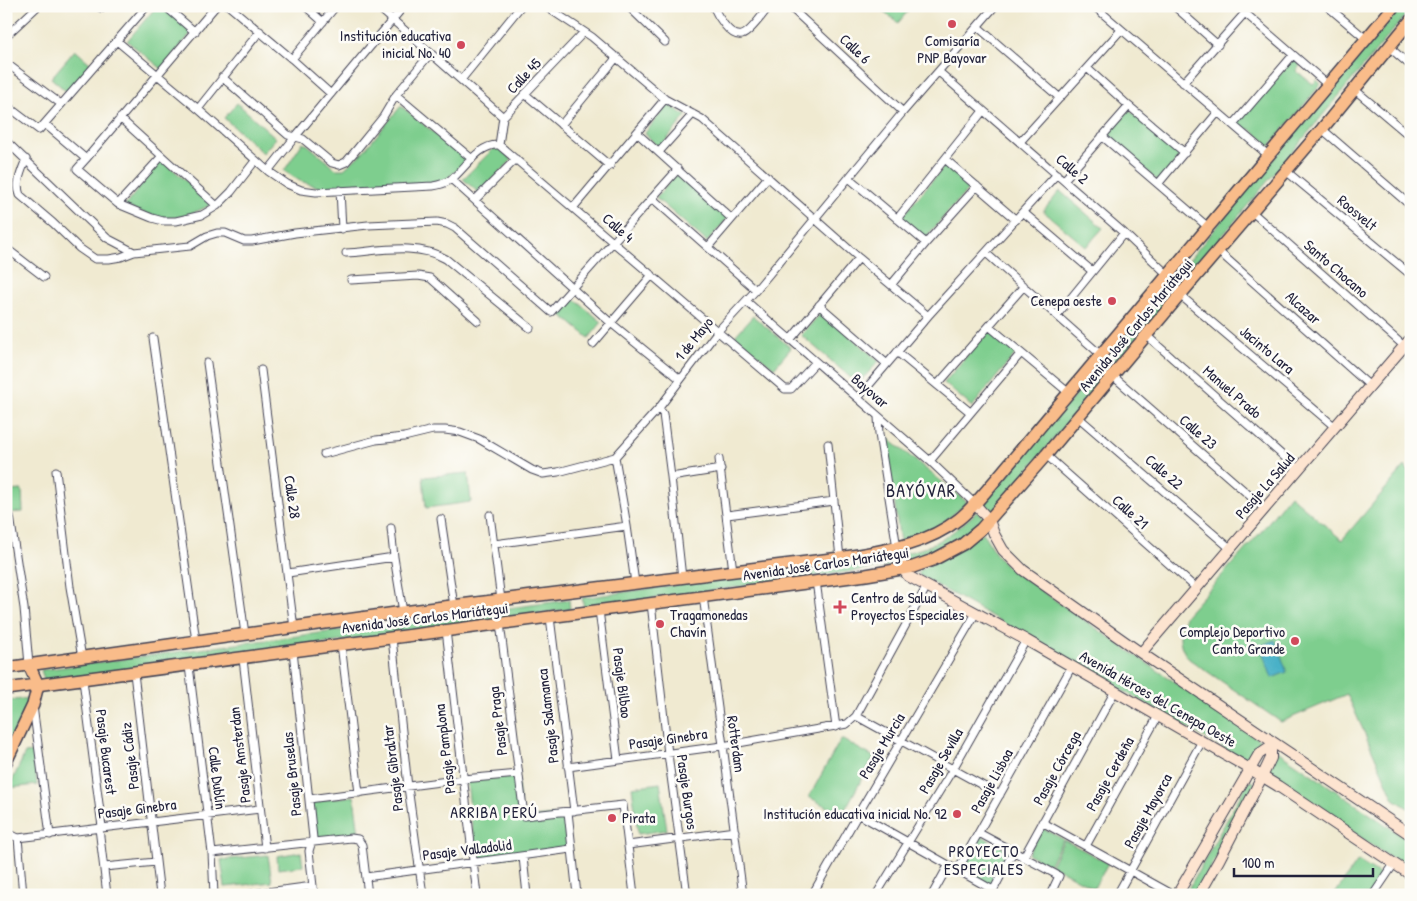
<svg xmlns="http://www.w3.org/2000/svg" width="1417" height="901" font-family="'Patrick Hand',sans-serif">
	<rect width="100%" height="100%" fill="#fdfcf7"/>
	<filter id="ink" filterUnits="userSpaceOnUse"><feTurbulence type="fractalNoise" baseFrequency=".02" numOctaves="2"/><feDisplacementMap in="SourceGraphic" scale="10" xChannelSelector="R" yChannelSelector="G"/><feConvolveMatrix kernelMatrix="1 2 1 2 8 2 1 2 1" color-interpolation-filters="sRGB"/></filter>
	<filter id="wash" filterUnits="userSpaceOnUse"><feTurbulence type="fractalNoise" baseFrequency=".0096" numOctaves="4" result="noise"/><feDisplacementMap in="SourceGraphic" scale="20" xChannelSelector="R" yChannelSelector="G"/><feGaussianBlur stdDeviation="1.12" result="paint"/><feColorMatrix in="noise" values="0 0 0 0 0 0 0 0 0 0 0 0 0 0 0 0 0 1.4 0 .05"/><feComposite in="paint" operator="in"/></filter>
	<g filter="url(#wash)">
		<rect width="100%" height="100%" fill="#f0ead1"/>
		<!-- green -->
		<path fill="#7ece8e" stroke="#507864" d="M157 6H161L192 32 162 69 127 41Z
			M882 6H912L898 23 880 8Z
			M1402 6H1411V9L992 513 984 504Z
			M75 50 91 64 67 92 51 78Z
			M1295 60 1300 65 1296 71 1313 84 1317 80 1321 84 1269 147 1264 144 1265 141 1250 129 1246 131 1237 126V122L1292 61Z
			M237 103 276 138 263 153 224 118Z
			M668 104 686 116 659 149 645 133Z
			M401 106 466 159 460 168 445 180 412 185 322 188 300 181 284 171 303 142 308 145 336 169H344L362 153Z
			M1129 110 1182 154 1159 182 1107 136Z
			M493 149H500L512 160 479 193 463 179Z
			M161 159 213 204C200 210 185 217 171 218 156 219 139 211 125 206Z
			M945 165 971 186 925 238 901 218Z
			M678 172 728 218 707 242 656 198Z
			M1060 191 1103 228 1086 247 1043 211Z
			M573 298 602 322 589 338 560 314Z
			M822 312 879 361 858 384 801 335Z
			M753 316 791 348 774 368 735 336Z
			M989 329 1017 352 972 407 944 383Z
			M885 436 967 502 949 518 927 534 900 542Z
			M1405 466 1411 475V810L1394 799 1347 694 1281 722 1189 659C1177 645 1178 631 1186 615L1260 533 1290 495 1342 540Z
			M468 473 471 502 426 508 423 477Z
			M22 490 23 512 6 513V491Z
			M978 511 985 519 961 540 942 552 906 564 904 553C938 547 953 532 978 511Z
			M981 533 984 534C992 550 1000 561 1014 572L1262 742C1261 749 1255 757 1250 760L1243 759 919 575 918 572 921 570Z
			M890 555 891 566 584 608 582 598Z
			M569 600 570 609 45 683 41 670Z
			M30 698 6 749V701Z
			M841 739 874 757 842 815 809 797Z
			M1273 748 1411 842V872L1259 768C1259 760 1266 751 1273 748Z
			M33 752 37 785 9 788 25 753Z
			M517 776 522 818 566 814 569 848 476 862 467 781Z
			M1249 780 1256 784 1196 895H1185Z
			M660 783 667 830 638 834 632 787Z
			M354 796 359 834 314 839 310 801Z
			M1042 828 1063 839 1049 865 1028 854Z
			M980 835 1012 853 992 888 959 870Z
			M1064 840 1108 863 1094 888 1051 865Z
			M301 852 303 866 278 869 277 856Z
			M268 855 272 882 225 887 221 860Z
			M1358 861 1382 876 1369 895H1334Z"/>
		<!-- water -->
		<path fill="#48b1c7" stroke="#356a81" d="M1275 640 1287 672 1272 678 1260 646Z"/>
	</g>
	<g filter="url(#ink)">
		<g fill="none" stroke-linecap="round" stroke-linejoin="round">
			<defs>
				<path id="street" d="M98 6 101 8
					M165 6 195 32
					M229 6 292 59 331 94
					M305 6 323 22
					M377 6 503 117
					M545 6 592 37 665 99 702 119 859 258 928 316
					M628 6 665 42
					M713 6C717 15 730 38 742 35 750 33 764 13 769 6
					M789 6 903 112
					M1094 6 1268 155
					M1174 6 1218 45
					M1327 6 1366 39
					M1245 13 1328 85
					M978 27 1060 98
					M6 36 38 6
					M117 41 198 109 268 171 287 184 301 190 316 192 433 186C440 185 446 183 452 179 465 168 480 143 499 145
					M1389 47 1411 66
					M292 59 336 6
					M6 63 61 104
					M1087 68 1129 106 1185 153
					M939 72 1124 233 1168 275 1180 295 1335 427
					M222 77 288 135 303 139 332 163 339 165 346 162 357 149 383 117 396 95 430 54
					M461 80 521 6
					M1183 83 1251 6
					M1354 89 1411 137
					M525 94 610 166
					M396 95 472 159
					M6 105 39 130 147 6
					M198 109 260 31
					M120 118 217 206
					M45 124 86 159 77 169 118 204 152 218 163 221H176L202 215 217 206 231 192 255 161
					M561 125 617 57
					M1233 125 1293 55
					M1322 129 1411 206
					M637 133 732 219
					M1102 136 1208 227
					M6 141 107 238 134 252
					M1020 142 1121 30
					M499 145 785 389H791L816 362
					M499 145 503 117 584 32
					M659 152 693 114
					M26 159C22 170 15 183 20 195L53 223 79 248 95 259H109L121 257 134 252 190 246 207 236 217 233H225L244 241H252L295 233 368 225 437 222 447 224 455 228 551 312 678 169
					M86 159 216 6
					M945 159 1016 220
					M268 171 295 137 404 6
					M1286 171 1411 275
					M849 178 926 243
					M451 179 611 323 680 379
					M1064 180 1129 106
					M1158 184 1218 112
					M340 190 342 229
					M652 198 756 290
					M475 200 516 159
					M118 204 161 157
					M573 208 665 99
					M1251 211 1404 346
					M1023 212 1092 271
					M897 219 983 111
					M708 247 768 177
					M6 248 44 277
					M1218 251 1370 386
					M346 253C379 251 417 242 446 259L530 328
					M986 253 1101 355
					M351 280 418 276 430 278 478 321
					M891 285 926 243 977 186
					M746 301 930 461 974 503
					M819 305 887 364
					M1057 315 1124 233
					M989 326 1069 393
					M1146 335 1299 470
					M153 338 196 641
					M790 340 859 258
					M593 344 652 275
					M897 352 970 412
					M207 363 245 634
					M261 370 294 628
					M1113 376 1265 509
					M937 385 1024 286
					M858 398 928 316 1057 174
					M659 408 663 414 671 477 682 578
					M878 417 879 434 897 548
					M1078 417 1231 549
					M828 444 840 558
					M324 454 376 440 404 437 433 430H445L460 432 479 439 532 470 543 474 558 472 615 457 659 408 717 332 756 290 903 112 995 6
					M1046 455 1197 589
					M615 457 627 526 635 583
					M719 459 733 571
					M930 461 1021 353
					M56 471 70 587 82 658
					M671 477 721 469
					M490 515 501 600
					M727 515 834 501
					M10 516 24 608 29 665
					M441 519 454 606
					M391 528 394 557 403 612
					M494 544 627 526
					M288 573 394 557
					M816 581 836 727
					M703 596 743 895
					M651 603 668 754 687 895
					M599 610 618 760
					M550 617 574 811
					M500 623 524 816 623 805 634 895
					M446 630 477 895
					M392 638 408 787 423 895
					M341 644 359 793
					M293 651 313 838 309 851 314 895
					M243 659 265 848
					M189 666 212 853 214 895
					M134 673 160 895
					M83 680 102 827
					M33 706 50 835
					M856 716 1000 795
					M568 767 722 746 847 724 856 716 927 586
					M309 799 463 779 519 774
					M568 812 577 895
					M858 814 993 890
					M1042 822 1174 895
					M99 828 107 895
					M6 832 18 838
					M979 833 1059 876 1050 895
					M18 838 260 809
					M18 838 23 895
					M628 845 735 831
					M1086 846 1158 716
					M212 853 351 838 358 839 362 845 368 895
					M523 857 527 895
					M1023 858 1115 691
					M104 867 156 862
					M957 871 1072 666
					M366 877 571 849
					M245 895 313 886
					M812 895 858 814 976 613
					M876 895 953 769 1026 640
					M932 895 948 866
					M991 895 1013 852
					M1117 895 1202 741
					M1373 895 1394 864"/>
				<path id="secondary" d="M974 503 989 520 994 534 1003 550 1023 570 1141 653 1411 835
					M897 548 903 569 908 576 1026 640 1250 769 1278 786 1411 875
					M1141 653 1411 338
					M1177 895 1259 754 1271 746 1273 742
					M1199 895 1219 860 1262 777 1271 758V746"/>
				<path id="primary" d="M6 668 403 612 840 558C882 551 925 546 959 519 973 508 987 490 998 477L1394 6
					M6 689 866 575 913 567 933 560 963 544 981 529 1046 455 1180 295 1322 129 1411 20
					M6 762 33 705 38 685 29 665"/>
			</defs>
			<!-- street casing -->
			<use href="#street" stroke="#414052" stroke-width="9"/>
			<!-- secondary casing -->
			<use href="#secondary" stroke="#414052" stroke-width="12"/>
			<!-- primary casing -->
			<use href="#primary" stroke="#414052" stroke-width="14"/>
			<!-- street -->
			<use href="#street" stroke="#fff" stroke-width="7"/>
			<!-- secondary -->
			<use href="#secondary" stroke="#fde4d0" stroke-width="10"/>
			<!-- primary -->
			<use href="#primary" stroke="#f9bc8a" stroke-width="11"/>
		</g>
	</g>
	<!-- markers -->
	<g fill="#d1495b" stroke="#fdfcf7" stroke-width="2">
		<circle cx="952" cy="24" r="5"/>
		<circle cx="461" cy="45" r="5"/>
		<circle cx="1112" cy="301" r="5"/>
		<path d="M837.5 599.5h5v5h5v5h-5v5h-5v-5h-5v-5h5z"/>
		<circle cx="660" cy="624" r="5"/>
		<circle cx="1295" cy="641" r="5"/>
		<circle cx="957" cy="814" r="5"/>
		<circle cx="612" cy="818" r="5"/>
	</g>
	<g text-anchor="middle" stroke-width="5" stroke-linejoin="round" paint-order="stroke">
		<!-- poi labels -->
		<g font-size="15" fill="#22223b" stroke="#fdfcf7" text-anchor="end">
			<text x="451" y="41">Institución educativa<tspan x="451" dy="17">inicial No. 40</tspan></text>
			<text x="952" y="46" text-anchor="middle">Comisaría<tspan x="952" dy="17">PNP Bayovar</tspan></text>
			<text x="1102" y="306">Cenepa oeste</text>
			<text x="851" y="603" text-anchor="start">Centro de Salud<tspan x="851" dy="17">Proyectos Especiales</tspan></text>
			<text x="670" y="620" text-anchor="start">Tragamonedas<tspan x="670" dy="17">Chavín</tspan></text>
			<text x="1285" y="637">Complejo Deportivo<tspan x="1285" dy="17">Canto Grande</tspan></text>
			<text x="947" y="819">Institución educativa inicial No. 92</text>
			<text x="622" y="823" text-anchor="start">Pirata</text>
		</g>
		<!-- street labels -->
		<g font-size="15" fill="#22223b" stroke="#fdfcf7">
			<text transform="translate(855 49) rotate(43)" y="5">Calle 6</text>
			<text transform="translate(524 76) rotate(-47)" y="5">Calle 45</text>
			<text transform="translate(1072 169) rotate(41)" y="5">Calle 2</text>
			<text transform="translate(1357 213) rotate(40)" y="5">Roosvelt</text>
			<text transform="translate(618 228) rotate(41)" y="5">Calle 4</text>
			<text transform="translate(1336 269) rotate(41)" y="5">Santo Chocano</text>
			<text transform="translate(1303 308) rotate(42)" y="5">Alcazar</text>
			<text transform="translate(1136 325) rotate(-50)" y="5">Avenida José Carlos Mariátegui</text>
			<text transform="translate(694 339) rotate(-51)" y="5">1 de Mayo</text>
			<text transform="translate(1267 350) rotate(40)" y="5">Jacinto Lara</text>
			<text transform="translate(870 391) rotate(41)" y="5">Bayovar</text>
			<text transform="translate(1232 392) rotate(41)" y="5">Manuel Prado</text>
			<text transform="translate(1198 432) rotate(41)" y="5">Calle 23</text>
			<text transform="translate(1164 472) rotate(41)" y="5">Calle 22</text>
			<text transform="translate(1265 486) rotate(-49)" y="5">Pasaje La Salud</text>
			<text transform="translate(292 497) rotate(82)" y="5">Calle 28</text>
			<text transform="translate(1130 512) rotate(42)" y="5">Calle 21</text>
			<text transform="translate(826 564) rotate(-8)" y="5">Avenida José Carlos Mariátegui</text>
			<text transform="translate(425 618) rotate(-7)" y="5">Avenida José Carlos Mariátegui</text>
			<text transform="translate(622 683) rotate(83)" y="5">Pasaje Bilbao</text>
			<text transform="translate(1158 699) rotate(30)" y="5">Avenida Héroes del Cenepa Oeste</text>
			<text transform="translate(548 716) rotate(-97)" y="5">Pasaje Salamanca</text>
			<text transform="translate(498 721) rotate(-97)" y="5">Pasaje Praga</text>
			<text transform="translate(668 739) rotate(-8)" y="5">Pasaje Ginebra</text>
			<text transform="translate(736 744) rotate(82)" y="5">Rotterdam</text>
			<text transform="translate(882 746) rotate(-59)" y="5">Pasaje Murcia</text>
			<text transform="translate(445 749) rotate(-97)" y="5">Pasaje Pamplona</text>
			<text transform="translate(106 752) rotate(83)" y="5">Pasaje Bucarest</text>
			<text transform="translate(240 755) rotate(-97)" y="5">Pasaje Amsterdan</text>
			<text transform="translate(130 756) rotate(-97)" y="5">Pasaje Cádiz</text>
			<text transform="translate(941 761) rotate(-60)" y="5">Pasaje Sevilla</text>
			<text transform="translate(393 768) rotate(-97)" y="5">Pasaje Gibraltar</text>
			<text transform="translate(1057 768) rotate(-61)" y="5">Pasaje Córcega</text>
			<text transform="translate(292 774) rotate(-96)" y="5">Pasaje Bruselas</text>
			<text transform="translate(1110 774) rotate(-61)" y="5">Pasaje Cerdeña</text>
			<text transform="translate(217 778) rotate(83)" y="5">Calle Dublín</text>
			<text transform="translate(992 781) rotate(-61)" y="5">Pasaje Lisboa</text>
			<text transform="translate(687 792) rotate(82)" y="5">Pasaje Burgos</text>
			<text transform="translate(137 809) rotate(-7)" y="5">Pasaje Ginebra</text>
			<text transform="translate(1148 811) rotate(-61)" y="5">Pasaje Mayorca</text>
			<text transform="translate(467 850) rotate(-7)" y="5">Pasaje Valladolid</text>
		</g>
		<!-- neighbourhood labels -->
		<g font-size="16" letter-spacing="1" fill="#22223b" stroke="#fdfcf7">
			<text x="494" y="818">ARRIBA PERÚ</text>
			<text x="984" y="857">PROYECTO<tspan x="984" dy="18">ESPECIALES</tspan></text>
		</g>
		<!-- quarter labels -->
		<g font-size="18" letter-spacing="1" fill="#22223b" stroke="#fdfcf7">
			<text x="921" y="497">BAYÓVAR</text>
		</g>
	</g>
	<!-- margin -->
	<rect width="1417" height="901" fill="none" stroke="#fdfcf7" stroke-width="25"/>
	<!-- scale -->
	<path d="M1234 868v8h139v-8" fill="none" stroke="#22223b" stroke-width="2.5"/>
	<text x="1242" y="868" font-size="15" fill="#22223b" stroke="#fdfcf7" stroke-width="4" paint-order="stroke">100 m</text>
</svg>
